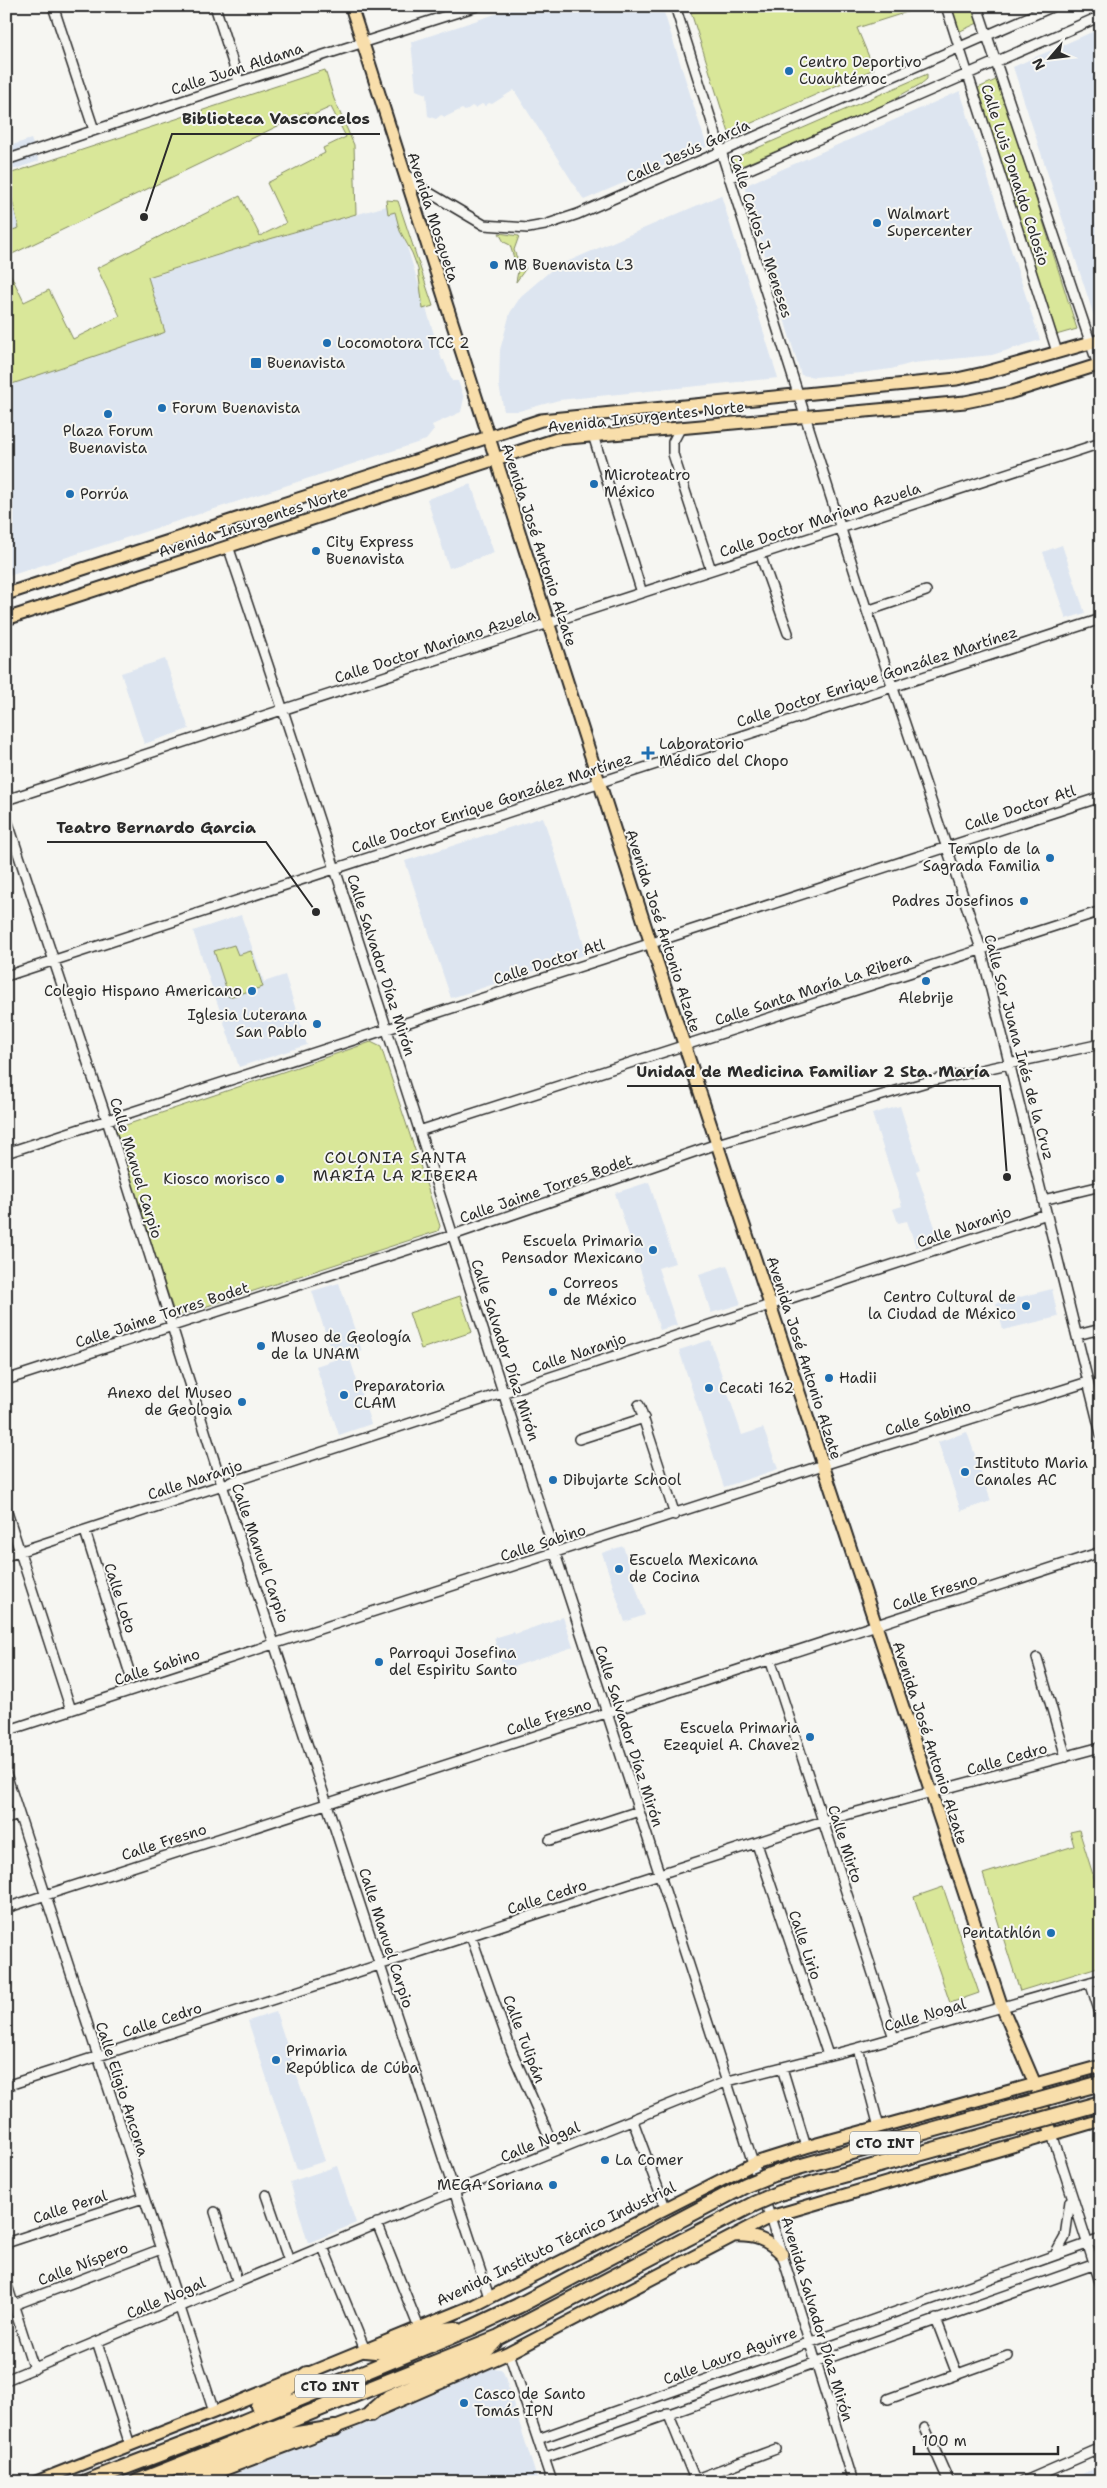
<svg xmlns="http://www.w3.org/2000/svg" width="1107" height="2488" font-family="'Shantell Sans',sans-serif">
	<rect width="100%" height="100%" fill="#f6f6f2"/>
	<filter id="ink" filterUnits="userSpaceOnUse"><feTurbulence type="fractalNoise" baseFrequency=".02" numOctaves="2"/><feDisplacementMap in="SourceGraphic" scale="10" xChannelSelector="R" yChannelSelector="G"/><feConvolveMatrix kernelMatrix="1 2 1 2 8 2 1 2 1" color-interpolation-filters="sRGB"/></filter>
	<g filter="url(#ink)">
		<!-- built -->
		<path fill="#dde5f0" d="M520 6H662L707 147 584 200 514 90 492 104 489 103 485 106 482 104 475 108 472 106 465 111 462 109 445 117 441 115 436 119 428 116 426 94 416 90 411 42Z
			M1101 28V315L1094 316 1013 67Z
			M960 91 1040 340 992 355 913 363 891 369 861 373 815 377 801 375 744 186Z
			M31 139 39 161 6 172V147Z
			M6 182 20 228 6 232Z
			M721 195 778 378 559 400 519 411H504L499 385 500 350 510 313 521 296 555 267Z
			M390 205 399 221 442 360H444L452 381H458L464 398 461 412 432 425 434 430 426 440 6 577V386L165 332 148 278 256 243Z
			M471 484 494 553 449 568 427 499Z
			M1062 545 1085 613 1066 619 1043 552Z
			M165 659 189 729 144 744 121 673Z
			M543 817 587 954 451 998 405 861Z
			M241 915 264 982 285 975 307 1045 239 1067 193 931Z
			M900 1106 920 1169 916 1171 939 1239 916 1247 907 1221 898 1223 893 1209 902 1206 872 1114Z
			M649 1182 675 1263 658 1268 677 1325 660 1330 615 1193Z
			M727 1265 741 1304 711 1313 699 1274Z
			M339 1283 362 1351 349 1356 371 1424 339 1435 316 1366 334 1360 312 1291Z
			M1052 1289 1058 1317 1003 1330 996 1303Z
			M710 1340 742 1435 763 1428 778 1469 724 1487 679 1350Z
			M967 1432 991 1501 961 1511 938 1442Z
			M623 1546 645 1615 625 1622 602 1553Z
			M563 1617 573 1647 504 1670 494 1638 514 1632 515 1634Z
			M276 2012 325 2161 297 2170 248 2021Z
			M337 2166 356 2223 308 2243 290 2182Z
			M493 2368 501 2369 504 2374 538 2482H214L364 2425Z
			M1101 2466V2482H1063Z"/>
		<!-- green -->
		<path fill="#d9e799" stroke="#828962" d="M689 6H926L857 28 874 69 729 133Z
			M950 6H973L978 23 958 32Z
			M325 70 334 99 354 145 356 214 256 243 148 277 165 332 163 333 6 386V265L24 302 49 290 73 339 120 316 97 268 240 196 260 236 286 223 267 183 325 153 323 148 346 137 331 107 309 117 307 112 6 257V232L19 228 6 175Z
			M927 74V79L921 84 881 106 732 170 728 163 732 159Z
			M998 79 1077 329 1056 335 976 89Z
			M386 200 398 201 433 306 423 309 418 269 412 253 400 231 395 212 388 214Z
			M499 233 519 236 514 250 518 261 526 268 516 282 518 271 510 245 504 242Z
			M234 945 238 955 251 951 263 987 229 997 214 951Z
			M371 1042 381 1047 440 1226 438 1231 180 1315 174 1312 115 1133 117 1128Z
			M460 1296 472 1332 421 1349 409 1313Z
			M1079 1830 1101 1900V1966L1020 1991 983 1874 1074 1846 1070 1832Z
			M943 1887 979 1993 950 2003 914 1897Z"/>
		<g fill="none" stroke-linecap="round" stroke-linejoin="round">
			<defs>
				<path id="minor" d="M53 6 94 130
					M215 6 239 82
					M675 6 867 611 981 949 1101 1434
					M946 6 1057 352
					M977 6 1101 374
					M6 160 239 82 477 6
					M405 173 418 186 484 225 528 228 545 225 578 214 1054 6
					M729 178 1101 16
					M681 427 673 442V454L711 570
					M593 435 642 593
					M228 546C332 853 429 1162 528 1470 637 1807 749 2143 853 2482
					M760 554 788 633
					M867 611 926 591
					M6 800 1101 443
					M6 817 107 1120 222 1485 489 2297
					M6 976 1101 619
					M419 1131 1101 911
					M6 1153 1101 797
					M1043 1200 1101 1186
					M1077 1335 1101 1329
					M6 1380 453 1235 717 1144 930 1081 1101 1044
					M639 1405 675 1515
					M579 1439 644 1418
					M6 1509 71 1710
					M85 1531 130 1674
					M6 1556 1047 1214
					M1037 1658 1066 1757
					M770 1659 894 2038
					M6 1731 823 1465 1088 1382
					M6 1774 214 2412
					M6 1819 19 1815
					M550 1840 639 1811
					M757 1844 828 2055
					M6 1908 1101 1552
					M471 1936 512 2052 555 2150
					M1090 1982 1101 2016
					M858 2048 879 2127
					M782 2068 806 2147
					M6 2086 823 1821 1101 1747
					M633 2121 665 2207
					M1052 2134 1101 2285
					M266 2195 289 2261
					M215 2212 238 2283
					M377 2223 419 2328
					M6 2243 143 2198
					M323 2247 365 2350
					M1055 2255 1065 2237 1070 2201
					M6 2282 34 2369
					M14 2305 161 2249
					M936 2319 957 2374
					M97 2342 130 2445
					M509 2353 552 2482
					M6 2380 455 2191 728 2081 858 2048 1101 1979
					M888 2399 1008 2356
					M668 2413 696 2482
					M925 2428 949 2482
					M538 2439 1101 2239
					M544 2458 1101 2262
					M688 2482 776 2449
					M1023 2482 1101 2448"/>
				<path id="major" d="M351 6 651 944 1002 2007 1035 2084 1052 2134
					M6 594 541 420 957 379 984 373 1101 340
					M6 619 557 439 965 402 1009 393 1101 364
					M733 2236C754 2235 767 2239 782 2254
					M36 2482 214 2412 475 2305 755 2163 806 2147 1101 2066
					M191 2482 360 2418 509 2353 770 2217 1101 2120"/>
				<path id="highway" d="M365 2350 386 2352 438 2331 455 2329
					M258 2406 272 2400 307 2374
					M370 2414 389 2397 479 2358 495 2341
					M177 2468 199 2470 291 2435 335 2428
					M86 2482 243 2422 471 2328 518 2306 676 2222
					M137 2482 499 2337 684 2240"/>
			</defs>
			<!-- minor casing -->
			<use href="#minor" stroke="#2b2b2b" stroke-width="12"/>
			<!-- major casing -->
			<use href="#major" stroke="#2b2b2b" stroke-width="15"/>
			<!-- highway casing -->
			<use href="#highway" stroke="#2b2b2b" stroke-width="18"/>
			<!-- minor -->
			<use href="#minor" stroke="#f6f6f2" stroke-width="9"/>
			<!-- major -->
			<use href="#major" stroke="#f8deab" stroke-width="11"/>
			<!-- highway -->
			<use href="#highway" stroke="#f8deab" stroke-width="14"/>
			<defs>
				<path id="highway-bridge" d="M676 2222 746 2185 773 2174 1101 2083
					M684 2240 754 2204 779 2193 1101 2103"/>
			</defs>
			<!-- highway-bridge casing -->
			<use href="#highway-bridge" stroke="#2b2b2b" stroke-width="18" stroke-linecap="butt"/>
			<!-- highway-bridge -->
			<use href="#highway-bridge" stroke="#f8deab" stroke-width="14"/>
		</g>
	</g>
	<!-- markers -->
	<g fill="#1f6fb2" stroke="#f6f6f2" stroke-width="2">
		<circle cx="789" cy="71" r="5"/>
		<circle cx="877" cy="223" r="5"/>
		<circle cx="494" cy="265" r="5"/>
		<circle cx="327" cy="343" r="5"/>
		<rect x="250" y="357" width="12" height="12" rx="2.5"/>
		<circle cx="162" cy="408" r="5"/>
		<circle cx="108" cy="414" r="5"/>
		<circle cx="594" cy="484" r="5"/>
		<circle cx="70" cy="494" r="5"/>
		<circle cx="316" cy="551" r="5"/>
		<path d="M645.5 745.5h5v5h5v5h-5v5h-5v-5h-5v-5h5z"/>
		<circle cx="1050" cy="858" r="5"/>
		<circle cx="1024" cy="901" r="5"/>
		<circle cx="926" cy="981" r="5"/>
		<circle cx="252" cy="991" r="5"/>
		<circle cx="317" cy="1024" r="5"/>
		<circle cx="280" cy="1179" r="5"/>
		<circle cx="653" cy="1250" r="5"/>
		<circle cx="553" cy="1292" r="5"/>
		<circle cx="1026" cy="1306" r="5"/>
		<circle cx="261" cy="1346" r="5"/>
		<circle cx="829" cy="1378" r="5"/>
		<circle cx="709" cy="1388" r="5"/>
		<circle cx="344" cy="1395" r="5"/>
		<circle cx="242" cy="1402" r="5"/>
		<circle cx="965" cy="1472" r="5"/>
		<circle cx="553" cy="1480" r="5"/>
		<circle cx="619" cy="1569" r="5"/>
		<circle cx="379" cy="1662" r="5"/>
		<circle cx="810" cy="1737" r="5"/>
		<circle cx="1051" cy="1933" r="5"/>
		<circle cx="276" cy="2060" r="5"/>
		<circle cx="605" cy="2160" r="5"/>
		<circle cx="553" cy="2185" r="5"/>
		<circle cx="464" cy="2403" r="5"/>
	</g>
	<g text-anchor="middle" stroke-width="4" stroke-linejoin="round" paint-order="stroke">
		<!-- shield labels -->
		<g fill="#f6f6f2" stroke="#686867" stroke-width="1">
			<rect x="850" y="2131.5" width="70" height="23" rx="4"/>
			<rect x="295" y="2374.5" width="70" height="23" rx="4"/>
		</g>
		<g font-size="14" font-weight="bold" fill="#2b2b2b">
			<text x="885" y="2148">CTO INT</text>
			<text x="330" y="2391">CTO INT</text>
		</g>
		<!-- poi labels -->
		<g font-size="15" fill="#2b2b2b" stroke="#f6f6f2" text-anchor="start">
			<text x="799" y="67">Centro Deportivo<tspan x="799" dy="17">Cuauhtémoc</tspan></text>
			<text x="887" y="219">Walmart<tspan x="887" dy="17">Supercenter</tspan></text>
			<text x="504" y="270">MB Buenavista L3</text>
			<text x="337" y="348">Locomotora TCC 2</text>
			<text x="267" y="368">Buenavista</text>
			<text x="172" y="413">Forum Buenavista</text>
			<text x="108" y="436" text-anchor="middle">Plaza Forum<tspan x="108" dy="17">Buenavista</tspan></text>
			<text x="604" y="480">Microteatro<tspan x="604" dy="17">México</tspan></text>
			<text x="80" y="499">Porrúa</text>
			<text x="326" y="547">City Express<tspan x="326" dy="17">Buenavista</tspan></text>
			<text x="659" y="749">Laboratorio<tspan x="659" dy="17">Médico del Chopo</tspan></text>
			<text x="1040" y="854" text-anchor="end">Templo de la<tspan x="1040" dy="17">Sagrada Familia</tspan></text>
			<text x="1014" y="906" text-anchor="end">Padres Josefinos</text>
			<text x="242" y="996" text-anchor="end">Colegio Hispano Americano</text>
			<text x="926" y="1003" text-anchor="middle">Alebrije</text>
			<text x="307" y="1020" text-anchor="end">Iglesia Luterana<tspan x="307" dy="17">San Pablo</tspan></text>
			<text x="270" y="1184" text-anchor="end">Kiosco morisco</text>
			<text x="643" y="1246" text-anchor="end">Escuela Primaria<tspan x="643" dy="17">Pensador Mexicano</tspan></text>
			<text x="563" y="1288">Correos<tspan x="563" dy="17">de México</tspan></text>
			<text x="1016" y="1302" text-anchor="end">Centro Cultural de<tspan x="1016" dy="17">la Ciudad de México</tspan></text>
			<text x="271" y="1342">Museo de Geología<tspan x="271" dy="17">de la UNAM</tspan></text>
			<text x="839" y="1383">Hadii</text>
			<text x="354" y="1391">Preparatoria<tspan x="354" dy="17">CLAM</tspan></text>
			<text x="719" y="1393">Cecati 162</text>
			<text x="232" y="1398" text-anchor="end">Anexo del Museo<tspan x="232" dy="17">de Geologia</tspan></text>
			<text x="975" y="1468">Instituto Maria<tspan x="975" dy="17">Canales AC</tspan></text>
			<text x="563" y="1485">Dibujarte School</text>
			<text x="629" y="1565">Escuela Mexicana<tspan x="629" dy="17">de Cocina</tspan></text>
			<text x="389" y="1658">Parroqui Josefina<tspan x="389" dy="17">del Espiritu Santo</tspan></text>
			<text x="800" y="1733" text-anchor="end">Escuela Primaria<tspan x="800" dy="17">Ezequiel A. Chavez</tspan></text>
			<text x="1041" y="1938" text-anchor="end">Pentathlón</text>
			<text x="286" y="2056">Primaria<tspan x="286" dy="17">República de Cúba</tspan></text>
			<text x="615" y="2165">La Comer</text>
			<text x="543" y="2190" text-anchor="end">MEGA Soriana</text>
			<text x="474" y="2399">Casco de Santo<tspan x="474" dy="17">Tomás IPN</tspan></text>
		</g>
		<!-- street labels -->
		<g font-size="15" fill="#2b2b2b" stroke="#f6f6f2">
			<text transform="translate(237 69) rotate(-18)" y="5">Calle Juan Aldama</text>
			<text transform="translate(688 151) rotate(-24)" y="5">Calle Jesús García</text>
			<text transform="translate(1015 175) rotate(72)" y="5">Calle Luis Donaldo Colosio</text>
			<text transform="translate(433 217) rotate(72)" y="5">Avenida Mosqueta</text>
			<text transform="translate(761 236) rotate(72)" y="5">Calle Carlos J. Meneses</text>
			<text transform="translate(646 417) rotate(-6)" y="5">Avenida Insurgentes Norte</text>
			<text transform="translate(820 520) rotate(-18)" y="5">Calle Doctor Mariano Azuela</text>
			<text transform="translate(253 522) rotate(-18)" y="5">Avenida Insurgentes Norte</text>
			<text transform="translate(539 545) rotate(72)" y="5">Avenida José Antonio Alzate</text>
			<text transform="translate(435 646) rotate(-18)" y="5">Calle Doctor Mariano Azuela</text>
			<text transform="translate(877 677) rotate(-18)" y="5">Calle Doctor Enrique González Martínez</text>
			<text transform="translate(492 803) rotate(-18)" y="5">Calle Doctor Enrique González Martínez</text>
			<text transform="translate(1020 808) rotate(-18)" y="5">Calle Doctor Atl</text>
			<text transform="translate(663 931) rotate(72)" y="5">Avenida José Antonio Alzate</text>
			<text transform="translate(549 962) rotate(-18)" y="5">Calle Doctor Atl</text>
			<text transform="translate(381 965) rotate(72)" y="5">Calle Salvador Díaz Mirón</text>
			<text transform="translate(813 989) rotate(-18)" y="5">Calle Santa María La Ribera</text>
			<text transform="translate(1019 1047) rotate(75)" y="5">Calle Sor Juana Inés de la Cruz</text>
			<text transform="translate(136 1168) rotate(73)" y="5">Calle Manuel Carpio</text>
			<text transform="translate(546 1189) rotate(-19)" y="5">Calle Jaime Torres Bodet</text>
			<text transform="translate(964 1227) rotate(-19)" y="5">Calle Naranjo</text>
			<text transform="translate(162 1315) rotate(-18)" y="5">Calle Jaime Torres Bodet</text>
			<text transform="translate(505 1350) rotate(72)" y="5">Calle Salvador Díaz Mirón</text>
			<text transform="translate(579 1353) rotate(-18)" y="5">Calle Naranjo</text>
			<text transform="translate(804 1358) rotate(72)" y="5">Avenida José Antonio Alzate</text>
			<text transform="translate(928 1418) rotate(-17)" y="5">Calle Sabino</text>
			<text transform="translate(195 1480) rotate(-18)" y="5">Calle Naranjo</text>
			<text transform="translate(543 1543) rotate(-18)" y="5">Calle Sabino</text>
			<text transform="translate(260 1553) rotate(71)" y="5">Calle Manuel Carpio</text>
			<text transform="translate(935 1592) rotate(-18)" y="5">Calle Fresno</text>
			<text transform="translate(120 1598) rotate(72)" y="5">Calle Loto</text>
			<text transform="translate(157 1667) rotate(-18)" y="5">Calle Sabino</text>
			<text transform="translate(549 1717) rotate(-18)" y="5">Calle Fresno</text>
			<text transform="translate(629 1736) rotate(72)" y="5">Calle Salvador Díaz Mirón</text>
			<text transform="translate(930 1743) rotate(72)" y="5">Avenida José Antonio Alzate</text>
			<text transform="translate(1007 1759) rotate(-16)" y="5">Calle Cedro</text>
			<text transform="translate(164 1842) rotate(-18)" y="5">Calle Fresno</text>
			<text transform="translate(845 1844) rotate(72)" y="5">Calle Mirto</text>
			<text transform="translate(547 1897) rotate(-18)" y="5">Calle Cedro</text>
			<text transform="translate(386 1938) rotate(72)" y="5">Calle Manuel Carpio</text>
			<text transform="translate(805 1945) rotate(71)" y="5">Calle Lirio</text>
			<text transform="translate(925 2015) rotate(-16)" y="5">Calle Nogal</text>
			<text transform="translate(162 2020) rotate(-18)" y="5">Calle Cedro</text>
			<text transform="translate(524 2039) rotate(69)" y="5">Calle Tulipán</text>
			<text transform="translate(122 2089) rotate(72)" y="5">Calle Eligio Ancona</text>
			<text transform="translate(540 2142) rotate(-22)" y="5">Calle Nogal</text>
			<text transform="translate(70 2207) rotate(-18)" y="5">Calle Peral</text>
			<text transform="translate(556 2244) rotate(-26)" y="5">Avenida Instituto Técnico Industrial</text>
			<text transform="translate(83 2264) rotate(-21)" y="5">Calle Níspero</text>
			<text transform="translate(166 2298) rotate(-23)" y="5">Calle Nogal</text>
			<text transform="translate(817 2319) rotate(73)" y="5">Avenida Salvador Díaz Mirón</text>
			<text transform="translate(730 2356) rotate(-20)" y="5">Calle Lauro Aguirre</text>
		</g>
		<!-- neighbourhood labels -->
		<g font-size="16" letter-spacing="1" fill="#2b2b2b" stroke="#f6f6f2">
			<text x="396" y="1163">COLONIA SANTA<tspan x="396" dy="18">MARÍA LA RIBERA</tspan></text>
		</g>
	</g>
	<!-- callouts -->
	<path fill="none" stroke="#2b2b2b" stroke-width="2" d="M144 217L172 134H380M316 912L266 842H47M1007 1177L1000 1086H627"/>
	<g fill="#2b2b2b" stroke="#f6f6f2" stroke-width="2">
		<circle cx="144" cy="217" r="5"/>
		<circle cx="316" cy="912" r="5"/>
		<circle cx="1007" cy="1177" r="5"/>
	</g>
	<g font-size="16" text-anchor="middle" font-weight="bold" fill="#2b2b2b" stroke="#f6f6f2" stroke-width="4" stroke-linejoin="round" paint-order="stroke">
		<text x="276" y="124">Biblioteca Vasconcelos</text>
		<text x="156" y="833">Teatro Bernardo Garcia</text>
		<text x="813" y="1077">Unidad de Medicina Familiar 2 Sta. María</text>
	</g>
	<!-- margin -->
	<rect width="1107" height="2488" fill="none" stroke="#f6f6f2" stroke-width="25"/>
	<rect x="12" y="12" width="1082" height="2463" fill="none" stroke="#2b2b2b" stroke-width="2" filter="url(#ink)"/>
	<!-- north arrow -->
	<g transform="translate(1050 58) rotate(242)" stroke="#f6f6f2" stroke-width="4" paint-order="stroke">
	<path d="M0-4L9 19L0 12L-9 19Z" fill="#2b2b2b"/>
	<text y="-8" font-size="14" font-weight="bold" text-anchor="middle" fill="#2b2b2b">N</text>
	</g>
	<!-- scale -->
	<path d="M914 2446v8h144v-8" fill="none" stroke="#2b2b2b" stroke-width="2.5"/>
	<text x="922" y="2446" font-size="15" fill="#2b2b2b" stroke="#f6f6f2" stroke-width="4" paint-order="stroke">100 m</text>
</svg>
